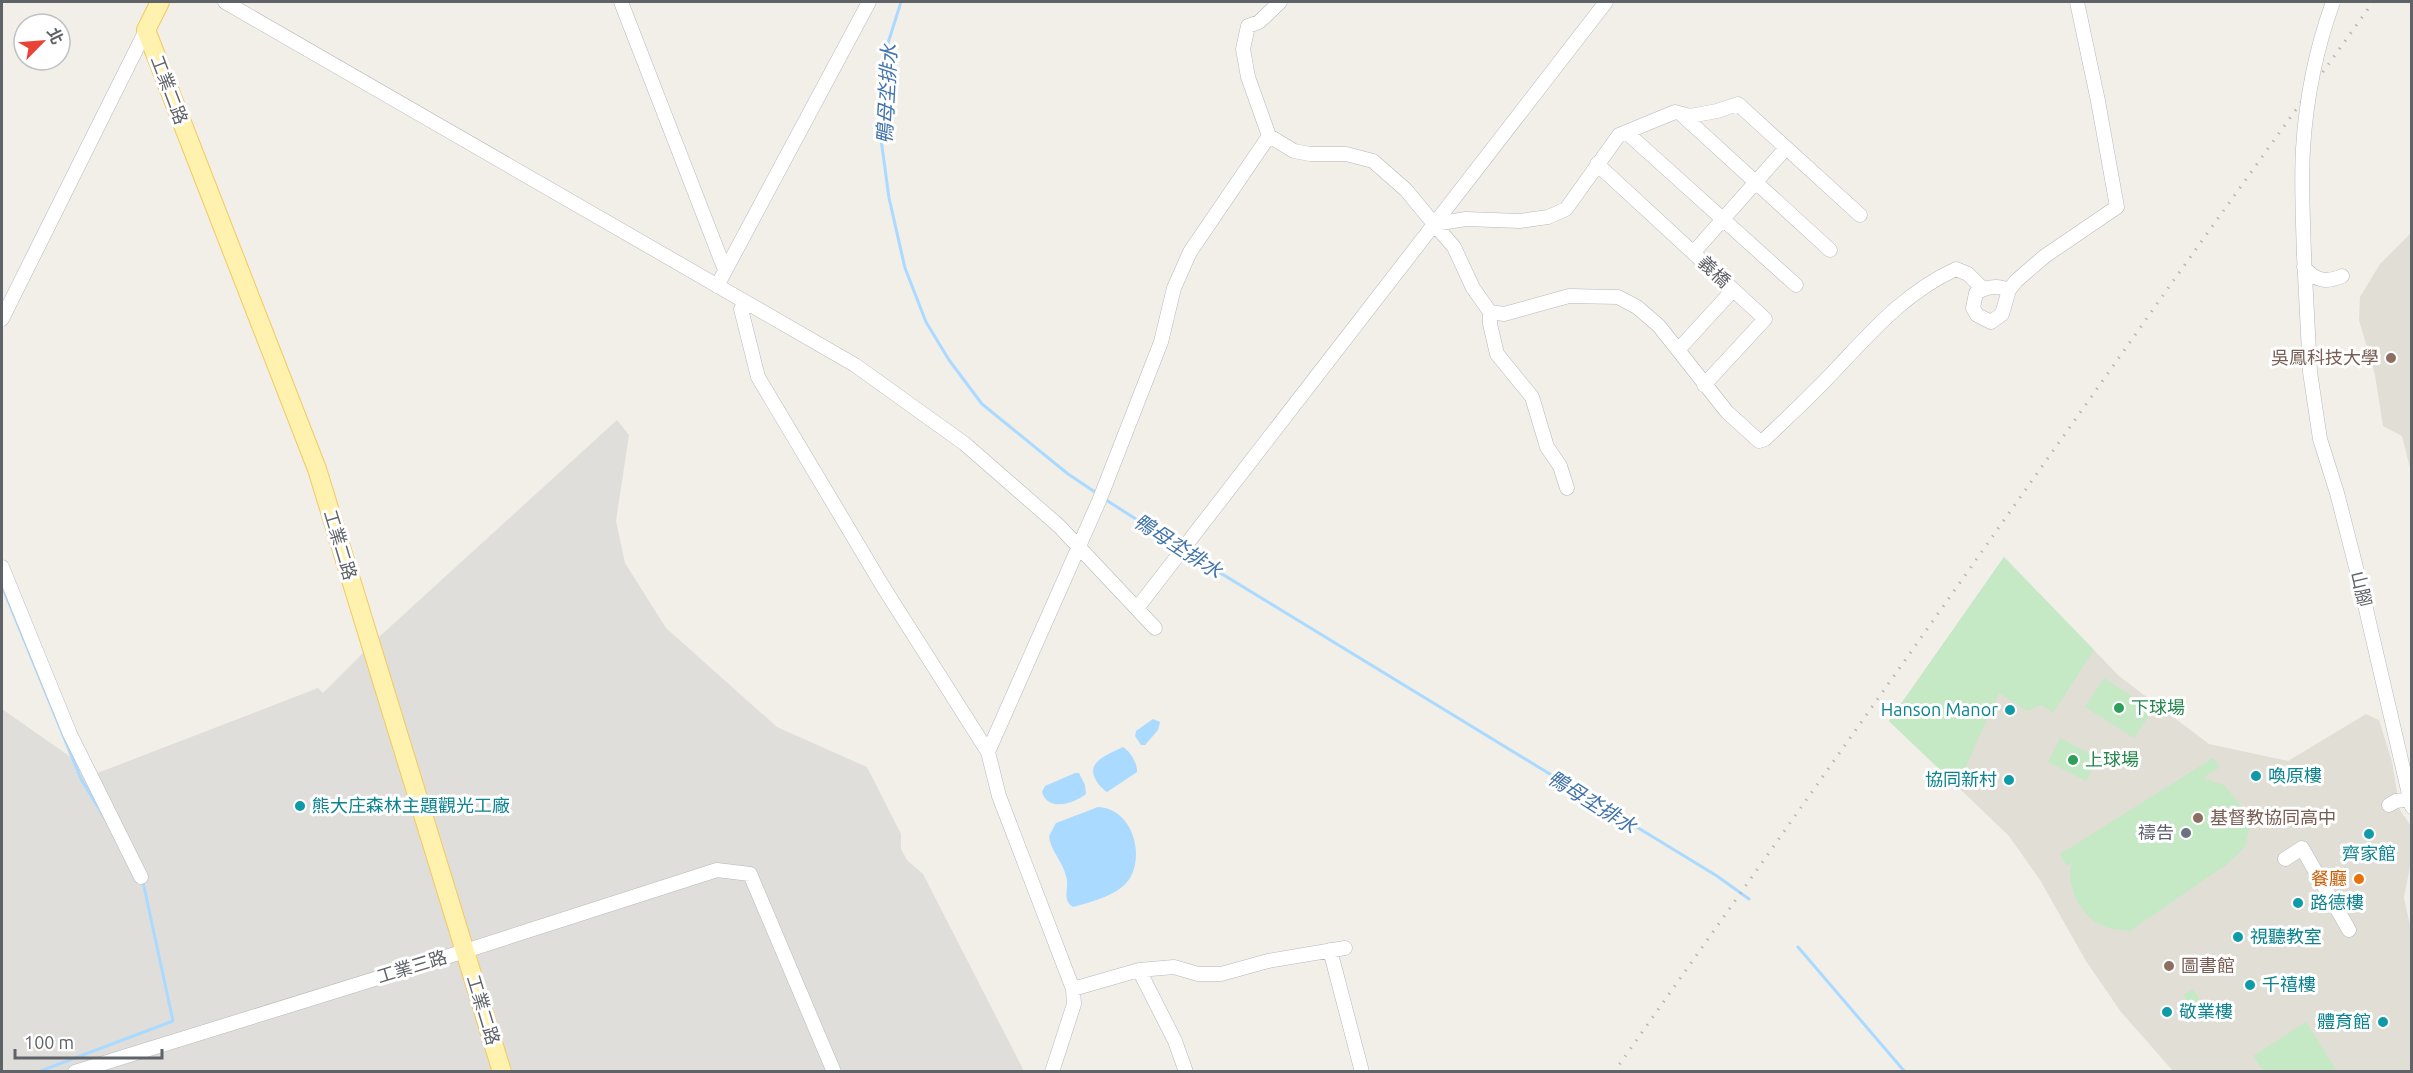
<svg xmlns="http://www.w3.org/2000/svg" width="2413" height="1073" font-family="Ubuntu,'Noto Sans TC',sans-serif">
	<rect width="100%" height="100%" fill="#f1efe8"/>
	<!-- industrial -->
	<path fill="#e0deda" d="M617 420 629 435 616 521 625 563 666 628 777 727 867 767 901 834V849L907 860 923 874 1024 1071H2V709L95 774 318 688 323 693 379 637Z"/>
	<!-- education -->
	<path fill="#e1ded6" d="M2411 233V472L2402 436 2383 426 2375 375 2359 320 2360 297 2380 264Z
		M2004 557 2119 676 2209 744 2288 761 2366 714 2379 720 2392 762 2400 810 2411 826V861L2404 898 2412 934 2411 1071H2173L2121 1012 2086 961 2040 880 2009 836 1889 721Z"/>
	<!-- green -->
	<path fill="#c5e8c5" d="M2004 557 2094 650 2053 713 2041 705 2027 711 1999 693 1957 786 1889 721Z
		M2104 678 2153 710 2134 738 2085 707Z
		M2060 738 2098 758 2086 781 2048 762Z
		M2213 758 2220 767 2203 778 2224 785 2243 808 2249 830 2245 847 2227 864 2130 931C2122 929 2113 930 2106 927 2081 918 2066 888 2071 863L2067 866 2060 854Z
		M2193 989 2208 1013 2198 1020 2183 995Z
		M2306 1022 2337 1071H2263L2253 1056Z"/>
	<!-- water -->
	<path fill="#aadaff" d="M1153 719 1160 722 1158 730 1145 745H1141L1135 736 1136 731Z
		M1123 747C1130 751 1138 764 1137 772L1107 792C1101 788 1097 783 1094 776 1088 760 1112 753 1123 747Z
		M1075 773H1079L1085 785 1086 794C1073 804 1048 812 1042 792L1045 786Z
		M1098 807C1131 808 1145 852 1130 878 1120 895 1091 902 1073 907 1061 899 1070 889 1066 876 1063 862 1050 850 1049 836L1056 823Z"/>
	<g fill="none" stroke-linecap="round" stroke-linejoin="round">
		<!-- stream -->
		<path stroke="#aadaff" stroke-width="3" d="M901 2 888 43 881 139 889 198 905 268 926 322 949 360 982 404 1068 474 1098 494
			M1103 498 1178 546
			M1186 552 1717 876 1749 899
			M2 586 81 779 104 817
			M1798 947 1905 1072
			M38 1072 173 1021 143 882"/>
		<defs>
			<path id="minor" d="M225 2 855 365 965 444 1059 526 1155 628
				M621 2 725 270
				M1280 2 1259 22 1248 26 1243 49 1248 77 1269 136 1294 151 1310 154H1346L1373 161 1406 190 1434 224 1466 219 1520 221 1548 217 1566 209 1619 135 1675 112 1690 116 1717 111 1738 104 1860 215
				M1681 114 1830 250
				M1626 132 1796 285
				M1597 164 1765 319 1704 385
				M1434 224 1454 247 1473 288 1490 312V324L1497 354 1532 397 1547 447 1560 466 1567 488
				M1694 252 1786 148
				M2304 255 2310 372 2320 439 2337 493 2359 579 2412 807
				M2304 267C2315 281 2326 283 2342 276
				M717 286 869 2
				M2009 290C1998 285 1986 287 1976 293L1973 308 1977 315 1991 322 2002 314 2009 290 2016 281 2045 256 2117 207 2098 101 2077 2
				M741 309 758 377 882 585 988 752
				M1490 312 1504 314 1569 296 1618 297 1637 307 1659 326 1727 412 1759 441 1765 439C1789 416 1814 393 1837 368 1874 329 1906 292 1956 269L1968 274 1983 289
				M2 319 146 30
				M1678 350 1733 290
				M2 567 70 734 141 877
				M1138 607 1606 2
				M2389 805 2396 801 2410 799
				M2285 859 2302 848 2349 930
				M1330 950 1362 1072
				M1139 970 1174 967 1198 974H1221L1268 961 1345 948
				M1073 989 1139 970 1175 1041 1186 1072
				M75 1072 465 951 717 870 750 874 834 1072
				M1052 1072 1074 1004 1073 989 999 796 988 752 1099 501 1161 342 1174 288 1190 252 1269 136"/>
			<path id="major" d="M160 2 146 30 317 469 502 1072"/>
		</defs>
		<!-- minor casing -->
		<use href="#minor" stroke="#b5b8bc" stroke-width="15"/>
		<!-- major casing -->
		<use href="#major" stroke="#f2c960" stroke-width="20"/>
		<!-- minor -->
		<use href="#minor" stroke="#fff" stroke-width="14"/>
		<!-- major -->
		<use href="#major" stroke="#fff2af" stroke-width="18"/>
		<!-- rail -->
		<path stroke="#b6b7b8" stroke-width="3" stroke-dasharray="1.5 8" stroke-linecap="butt" d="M1614 1072 2171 284 2373 2"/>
		<defs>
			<path id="minor-bridge" d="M2304 255C2303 220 2301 184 2303 149 2306 99 2316 49 2333 2"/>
		</defs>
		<!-- minor-bridge casing -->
		<use href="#minor-bridge" stroke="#b5b8bc" stroke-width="15" stroke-linecap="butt"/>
		<!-- minor-bridge -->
		<use href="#minor-bridge" stroke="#fff" stroke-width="14"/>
	</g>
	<!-- markers -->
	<g fill="#8d6e63" stroke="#fff" stroke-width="2">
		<circle cx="2391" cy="358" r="6"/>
		<circle cx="2198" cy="818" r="6"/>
		<circle cx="2169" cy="966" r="6"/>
	</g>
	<g fill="#2e9e5b" stroke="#fff" stroke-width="2">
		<circle cx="2119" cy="708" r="6"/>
		<circle cx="2073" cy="760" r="6"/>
	</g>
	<g fill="#0f9aa8" stroke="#fff" stroke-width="2">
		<circle cx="2010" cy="710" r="6"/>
		<circle cx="2256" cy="776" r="6"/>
		<circle cx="2009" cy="780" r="6"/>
		<circle cx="300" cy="806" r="6"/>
		<circle cx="2369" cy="834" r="6"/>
		<circle cx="2298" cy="903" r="6"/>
		<circle cx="2238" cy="937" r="6"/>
		<circle cx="2250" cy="985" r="6"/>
		<circle cx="2167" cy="1012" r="6"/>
		<circle cx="2383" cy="1022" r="6"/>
	</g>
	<circle fill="#6b7280" stroke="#fff" stroke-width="2" cx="2186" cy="833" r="6"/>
	<circle fill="#e8710a" stroke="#fff" stroke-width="2" cx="2359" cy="879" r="6"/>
	<g text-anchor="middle" stroke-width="6" stroke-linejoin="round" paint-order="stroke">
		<!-- street labels -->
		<g font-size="18" fill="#5f6368" stroke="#fff">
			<text transform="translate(169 90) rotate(69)" y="6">工業二路</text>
			<text transform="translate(1714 272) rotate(43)" y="6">義橋</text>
			<text transform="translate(340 545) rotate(73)" y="6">工業二路</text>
			<text transform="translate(2361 589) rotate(77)" y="6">山腳</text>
			<text transform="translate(412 967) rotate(-17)" y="6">工業三路</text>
			<text transform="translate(483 1010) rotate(73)" y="6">工業二路</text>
		</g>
		<!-- education labels -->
		<g font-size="18" fill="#785e54" stroke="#fff" text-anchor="start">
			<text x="2379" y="364" text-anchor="end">吳鳳科技大學</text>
			<text x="2210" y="824">基督教協同高中</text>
			<text x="2181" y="972">圖書館</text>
		</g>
		<!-- leisure labels -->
		<g font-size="18" fill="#27864d" stroke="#fff" text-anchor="start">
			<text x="2131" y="714">下球場</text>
			<text x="2085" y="766">上球場</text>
		</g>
		<!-- culture labels -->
		<g font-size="18" fill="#0d838f" stroke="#fff" text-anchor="start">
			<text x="1998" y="716" text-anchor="end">Hanson Manor</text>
			<text x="2268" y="782">喚原樓</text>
			<text x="1997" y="786" text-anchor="end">協同新村</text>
			<text x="312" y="812">熊大庄森林主題觀光工廠</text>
			<text x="2369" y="860" text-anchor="middle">齊家館</text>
			<text x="2310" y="909">路德樓</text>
			<text x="2250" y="943">視聽教室</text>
			<text x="2262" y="991">千禧樓</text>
			<text x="2179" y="1018">敬業樓</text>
			<text x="2371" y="1028" text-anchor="end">體育館</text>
		</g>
		<!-- worship labels -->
		<g font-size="18" fill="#5b616d" stroke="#fff" text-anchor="end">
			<text x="2174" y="839">禱告</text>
		</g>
		<!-- food labels -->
		<g font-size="18" fill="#c56008" stroke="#fff" text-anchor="end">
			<text x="2347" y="885">餐廳</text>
		</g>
		<!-- water labels -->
		<g font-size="20" font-style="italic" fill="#4174aa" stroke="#fff">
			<text transform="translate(887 94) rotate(-87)" y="7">鴨母坔排水</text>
			<text transform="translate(1178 546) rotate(33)" y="7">鴨母坔排水</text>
			<text transform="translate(1592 802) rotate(32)" y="7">鴨母坔排水</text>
		</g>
	</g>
	<!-- border -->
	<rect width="2413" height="1073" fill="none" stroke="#5f6368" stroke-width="6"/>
	<!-- north arrow -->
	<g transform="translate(42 42) rotate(65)"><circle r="28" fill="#ffffff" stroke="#bfc1c3" stroke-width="1.5"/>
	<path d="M0-4.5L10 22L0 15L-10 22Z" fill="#ea4335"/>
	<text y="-9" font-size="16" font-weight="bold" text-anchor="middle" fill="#5f6368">北</text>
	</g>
	<!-- scale -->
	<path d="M15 1049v9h147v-9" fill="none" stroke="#5f6368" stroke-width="3"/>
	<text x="24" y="1049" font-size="18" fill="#5f6368" stroke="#ffffff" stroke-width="4.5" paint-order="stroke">100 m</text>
</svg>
